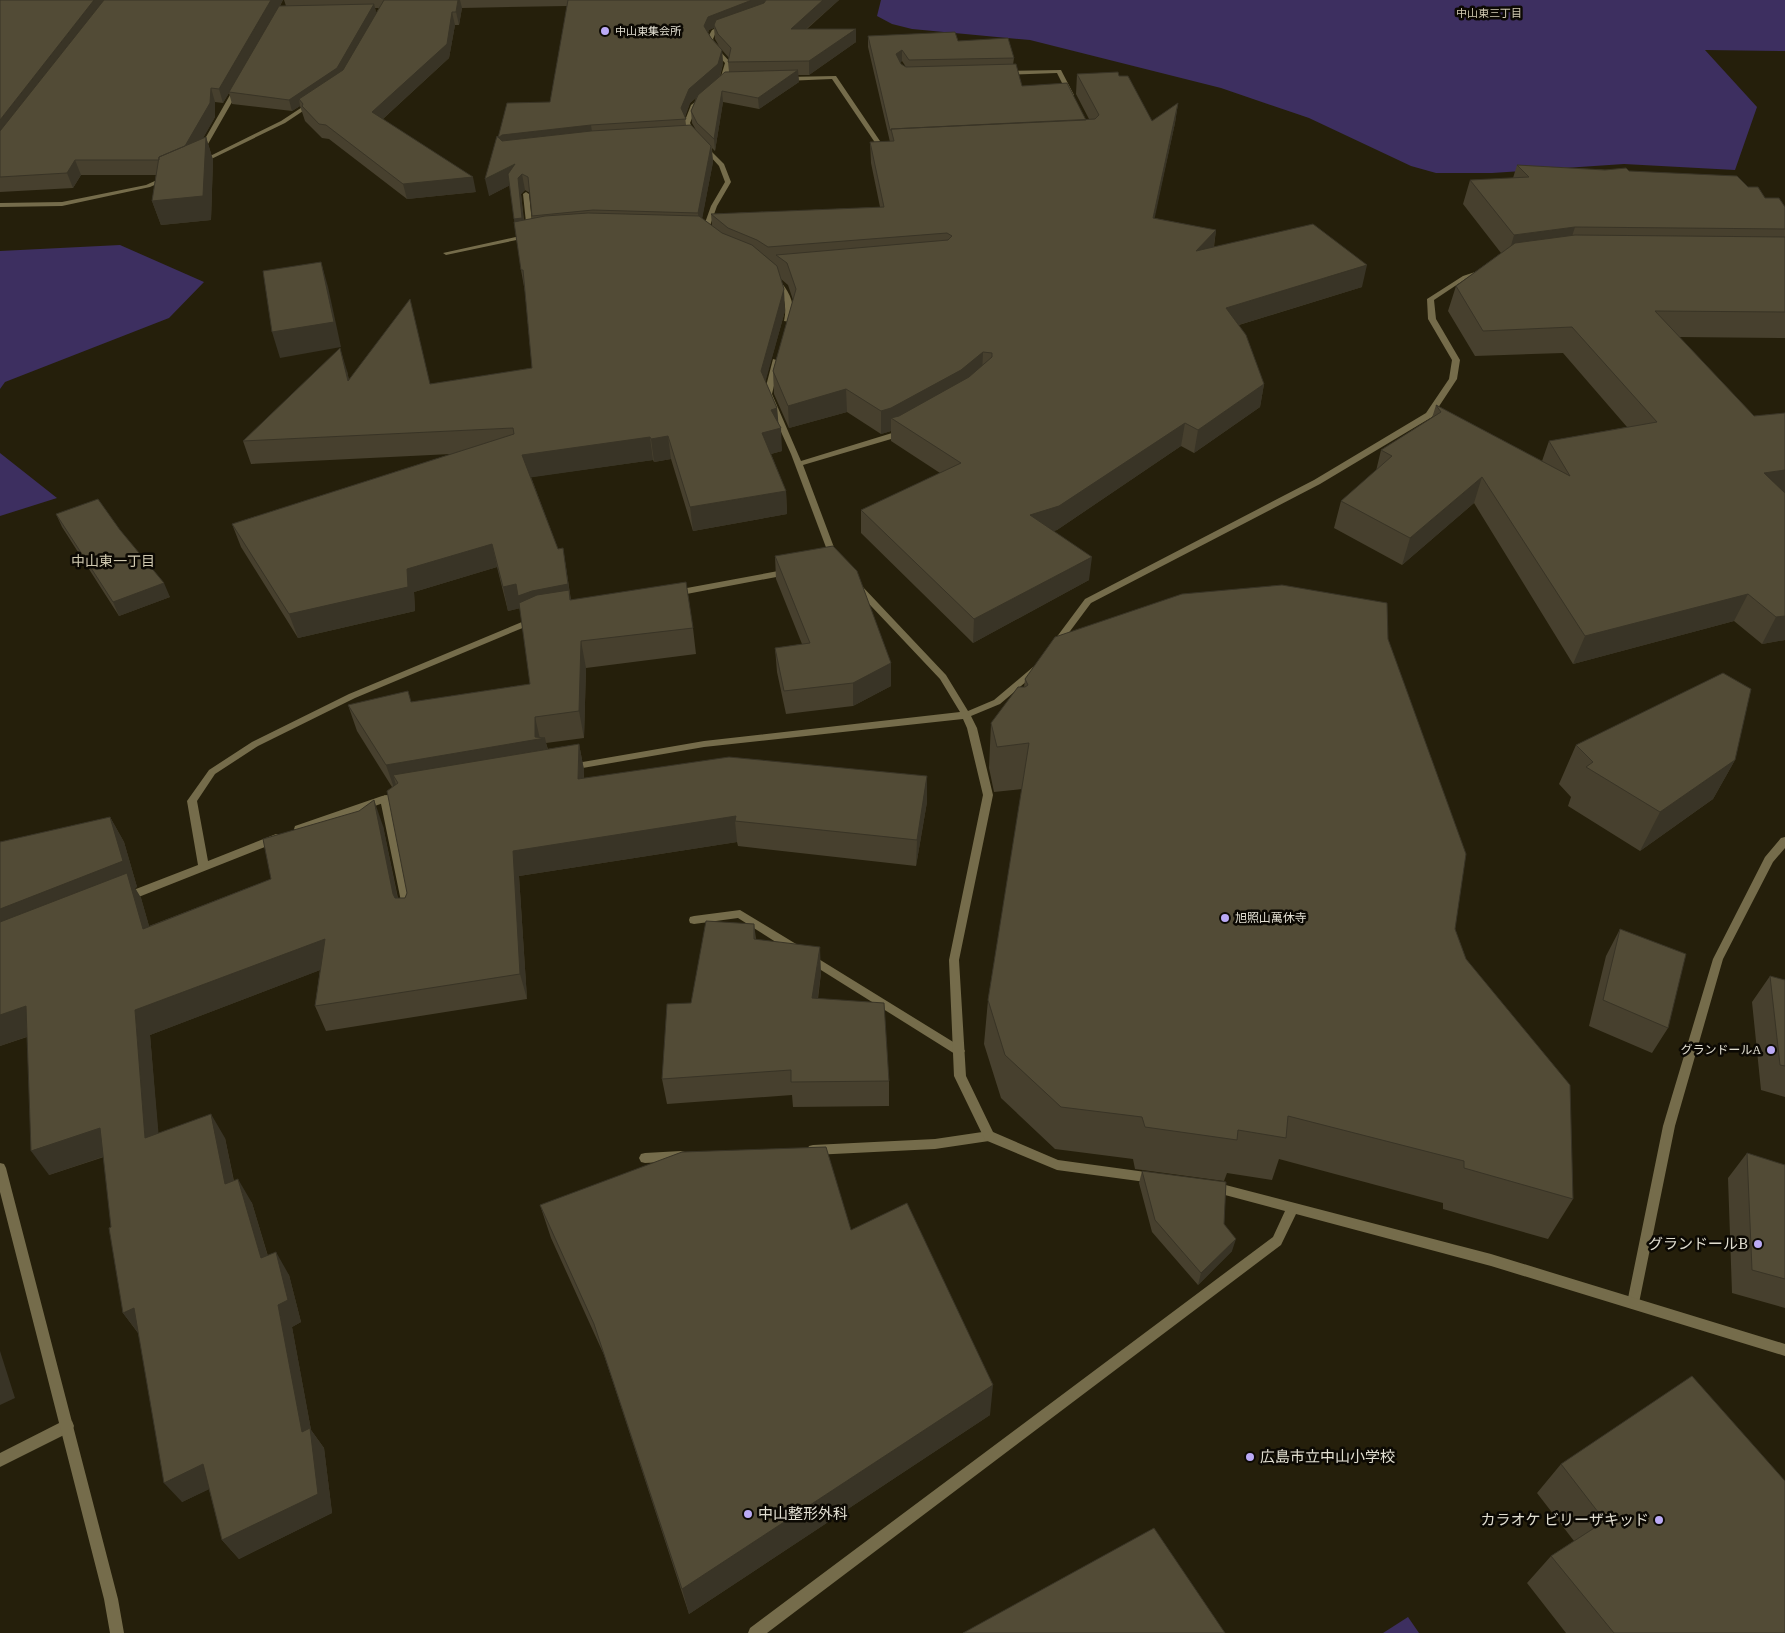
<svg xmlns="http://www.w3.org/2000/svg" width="1785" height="1633" font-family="'Roboto Serif','Noto Sans JP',serif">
	<rect width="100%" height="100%" fill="#251f0b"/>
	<!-- green -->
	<path fill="#3d2f60" d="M881 0H1785V51L1705 50 1757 107 1735 170 1624 164 1492 173H1436L1411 166 1309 118 1221 88 1030 40 912 29 892 24 877 16Z
		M120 245 204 282 169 318 5 382 0 389V251Z
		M0 453 57 498 0 516Z
		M1408 1617 1419 1633H1383Z"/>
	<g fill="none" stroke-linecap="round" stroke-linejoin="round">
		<!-- lane -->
		<path fill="#756c4b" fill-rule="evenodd" d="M725 24 728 26 727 27 716 32 713 39 718 49 731 63 727 80 722 85 719 83 725 63 714 51 707 39 712 30Z
			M1061 70 1074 95 1073 96 1068 95 1057 73 1005 75 1002 73 1005 71Z
			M836 76 882 144H889V146L878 147 832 79 785 81 782 79 785 77Z
			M699 99 702 101 697 106 690 123 697 136 694 138 691 136 684 123 691 105Z
			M704 144 724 164 731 182 717 206 707 234 704 236 701 234 711 206 725 182 719 166 701 146Z
			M526 192 529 194 533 232 530 234 527 232 523 194Z
			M529 234 531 235V237L446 255 443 253Z
			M771 276H775C788 288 798 305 790 322L784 321C788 302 782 291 770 277Z
			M773 359 780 361 772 394 801 461 892 433 900 429H906L907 431 898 437 803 465 838 558 837 560H831L830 558 791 454 764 394Z
			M385 795 390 799 413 911 412 914H404L403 911 380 799Z
			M1785 837V848L1773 862 1723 959 1675 1126 1639 1303 1638 1307 1633 1309 1628 1307 1627 1303 1663 1126 1713 959 1765 857 1781 838Z
			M740 910 801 947 802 950 801 953H793L738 918 694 924 690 923 689 920 690 917 694 916Z
			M809 953 963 1048 965 1051 963 1054 959 1056 955 1054 805 960 804 957 805 954Z
			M989 1131 993 1132 995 1136 993 1140 989 1141 935 1149 813 1155 809 1154 807 1150 809 1146 813 1145 935 1139Z
			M681 1151 685 1152 687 1156 685 1160 681 1161 645 1163 641 1162 639 1158 641 1154 645 1153Z
			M67 1419 72 1421 74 1426 72 1431 0 1467V1453Z"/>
		<!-- street -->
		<path fill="#756c4b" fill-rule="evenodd" d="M237 86 240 88 204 151 199 152 198 151 234 88Z
			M310 102 315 103 285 123 203 163 198 162 281 121Z
			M168 175 170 176V178L150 187 62 206 0 207V203L62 202 146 185Z
			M1481 270 1483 271V273L1467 278 1434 300 1436 319 1460 360 1457 379 1432 417 1320 484 1091 603 1059 646H1053L1052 644 1053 642 1085 599 1314 480 1426 413 1449 379 1452 360 1428 319 1427 299 1463 276Z
			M789 569 793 572 792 574 676 596 672 593 676 590Z
			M858 584 861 585 946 675 968 711 994 700 1033 667 1036 666 1041 669 1000 704 971 716 977 728 993 795 959 960 966 1076 993 1132 1058 1160 1153 1173 1157 1174 1159 1178 1157 1182 1153 1183 1057 1170 985 1140 954 1076 949 960 983 795 967 728 963 719 704 747 571 770 566 767 571 764 704 741 960 712 940 679 855 589 854 587 855 585Z
			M534 617 537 618 538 620 537 622 355 698 258 746 215 774 197 801 208 861 276 834 280 835 281 838 280 841 131 900H123L122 897 123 894 198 865 187 801 209 770 252 742 349 694Z
			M402 792 407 796 405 799 386 802 299 833 294 829 295 826 382 796Z
			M0 1163 4 1164 6 1168 118 1599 124 1633H110L104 1599 0 1192Z
			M1214 1182 1491 1254 1785 1344V1356L1491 1266 1296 1214 1281 1245 767 1633H748L750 1628 1273 1237 1285 1211 1210 1191 1208 1187 1210 1183Z"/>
	</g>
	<!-- wall -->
	<path fill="#47402e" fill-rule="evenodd" d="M0 0H283L280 6H286L284 0H839L807 29 856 42 809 75H798L799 82 759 109 723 102 715 151 712 148 713 162 702 218 712 226 711 214 880 207 871 163 870 142H890L868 47V36L958 41 1014 58 1013 65 1022 86 1086 120 1089 119 1076 94 1077 74 1119 76 1152 121 1178 103 1175 123 1154 218 1216 230 1214 247 1362 287 1239 325 1264 384 1260 407 1194 453 1181 446 1057 530 1053 531 1089 580 973 643 861 533V510L940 473 891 441V431L881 434 847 412 789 428 774 394 773 371 793 300 788 285 781 279 785 311 765 382 777 408 778 424 782 451 771 454 786 491 787 514 693 531 671 459 654 462 653 460 531 477 558 549 563 548 571 600 693 628 696 654 586 668 584 738 546 743 548 749 579 744 584 770V779L927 802 916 866 738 846 737 842 519 876 527 999 326 1031 315 1006 320 970 150 1035 158 1133 225 1138 234 1181 252 1203 268 1256 289 1275 301 1322 292 1327 311 1430 324 1448 332 1513 239 1559 222 1540 209 1489 182 1502 138 1333 123 1313 111 1227 104 1157 49 1175 27 1037 0 1046V842L110 817 124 842 137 887 135 888 141 898 149 926 271 879 383 826 398 898H405L407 893 392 787 357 731 348 705 411 702 530 684 520 608 508 611 497 567 414 592 415 611 298 638 241 547 232 524 451 454 251 464 243 441 347 371 349 380 430 384 532 368 525 292 521 270 510 185 489 196 498 137 550 102 567 6 462 8 459 25H455L449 58 383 119 476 192 407 199 329 139 322 138 305 121 300 106 292 111 232 104 229 93 223 103 215 102V117L203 138 206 137 213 160 211 220 161 225 152 201 156 175H81L73 188 0 192ZM375 8H379L376 13ZM714 28 715 39 719 46 711 38 708 33 709 30ZM722 50 729 58 728 62 729 72 720 77 723 64ZM902 61 906 67 901 64 900 62ZM696 98 691 111 692 123 696 130 686 125 685 117 690 103ZM525 190 530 193 532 219 524 220 521 194Z
		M1517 165 1629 171 1748 187 1765 198 1785 207V338L1679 337 1754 416 1785 413V640L1762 644 1734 621 1573 664 1474 503 1402 565 1334 528 1341 501 1376 471 1381 450 1432 418 1436 405 1542 461 1549 441 1627 427 1563 353 1475 356 1448 311 1456 286 1501 253 1463 204 1470 180 1513 178Z
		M56 514 120 530 170 597 119 616 62 527Z
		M775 556 891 663V686L853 706 786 714 777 672 775 648 802 644 776 579Z
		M1388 639 1455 929 1466 959 1573 1199 1548 1239 1443 1209V1203L1279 1159 1272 1180 1227 1173 1224 1181 1135 1169 1133 1159 1055 1149 1001 1098 984 1044 988 1000 1022 789 994 792 989 768 991 723 1024 687 1025 679Z
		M1576 745 1735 760 1713 799 1640 851 1568 806 1571 797 1559 784Z
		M754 924 756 939 821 973 818 999 889 1081V1106L793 1107 792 1095 667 1104 662 1079 691 1003Z
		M1620 929 1668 1028 1652 1053 1589 1026 1606 956Z
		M1770 976 1785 980V1097L1761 1090 1752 1002Z
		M1747 1153 1785 1165V1308L1732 1293 1728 1178Z
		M1142 1171 1232 1251 1198 1285 1152 1232 1139 1183Z
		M540 1205 851 1230 990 1415 689 1614 604 1355 551 1238Z
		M1561 1464 1785 1633H1566L1527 1583 1551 1556 1574 1541 1537 1493Z"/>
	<!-- shaded-wall -->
	<path fill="#393426" d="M94 0H109L0 142V120Z
		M271 0H283L223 103 219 89Z
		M458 0H460L462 8 459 25 456 12Z
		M752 0H766L758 11 714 25V28L709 30 705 40 704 26 708 17Z
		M823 0H839L791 42V29Z
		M374 4 377 15 340 80 299 99 300 106 292 111 289 100Z
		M452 12 455 25 449 58 375 126 372 112Z
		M856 29V42L809 75V61Z
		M722 50 723 64 719 78 690 103 684 119 681 108 689 89Z
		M902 50V61L896 66V54Z
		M798 70 799 82 759 109 758 98Z
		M211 88 215 102V117L188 165 164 175Z
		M722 91 723 102 715 151 714 139Z
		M1178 103 1175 123 1150 240 1153 218Z
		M591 125 593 139 505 149 498 138 502 135Z
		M206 137 213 160 211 220 161 225 152 201Z
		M711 146 713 162 700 230 698 213Z
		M75 160 81 175 73 188 67 173Z
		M515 164 518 181 489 196 485 179Z
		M522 174 525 190 521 194 525 234 517 236 514 219 518 178Z
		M473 177 476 192 407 199 403 184Z
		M1575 227 1567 252 1507 260 1514 235Z
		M1216 230 1213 251H1196Z
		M321 262 328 287 341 347 280 358 272 332Z
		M1367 265 1362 287 1222 330 1226 308Z
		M784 289 785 311 762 394 761 371Z
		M340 348 347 371 354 404 348 381Z
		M983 352 982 375 902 425 891 418V431L881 434V411Z
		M1264 384 1260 407 1194 453 1198 430Z
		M846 389 847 412 789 428 788 406Z
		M777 408 779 429 781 428 782 451 763 456 762 433 771 410Z
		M1185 423 1181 446 1057 530 1028 539 1030 515Z
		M668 436 671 459 654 462 651 439Z
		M650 437 653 460 527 478 522 455Z
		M1785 470V495L1764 473Z
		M1482 477 1474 503 1402 565 1410 538Z
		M786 491 787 514 693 531 690 507Z
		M492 544 497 567 414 592 415 611 298 638 289 614 407 569Z
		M563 548 572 608H521L508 611 503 587 516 584Z
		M1092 557 1089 580 973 643 974 619Z
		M164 583 170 597 119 616 113 602Z
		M1748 594 1734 621 1573 664 1585 636Z
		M1785 616V640L1762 644 1776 617Z
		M581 641 586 668 584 738 579 711Z
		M891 663V686L853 706V683Z
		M535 717 540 739 545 738 551 765 398 783 393 775 398 791H395L386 765 535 737Z
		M579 744 584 770 583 805 578 779Z
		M1735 760 1713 799 1640 851 1660 812Z
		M927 776V802L916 866 917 840Z
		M374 800 383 826 402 920 393 894Z
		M736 816 735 821 737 842 519 876 527 999 520 974 513 851Z
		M110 817 124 842 137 887 135 888 141 898 157 954 0 941V909Z
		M325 939 336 964 150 1035 161 1162 145 1138 135 1010Z
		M820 947 821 973 814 1024 812 998Z
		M26 1006 43 1031 0 1046V1015Z
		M211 1114 225 1138 239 1208 225 1184Z
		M100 1128 117 1152 49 1175 31 1151Z
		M238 1179 252 1203 275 1281 261 1258Z
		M1236 1239 1232 1251 1198 1285 1201 1273Z
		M276 1252 289 1275 301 1322 292 1327 311 1430 324 1448 332 1513 239 1559 222 1540 302 1432 278 1305Z
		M134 1308 140 1335 123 1313Z
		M0 1351 15 1398 0 1405Z
		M993 1385 990 1415 689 1614 682 1589Z
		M203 1464 220 1484 182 1502 164 1483Z"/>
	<!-- building -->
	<path fill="#524b36" stroke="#393426" d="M0 0H94L0 120Z
		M104 0H271L219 89 211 88 210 103 185 146 159 157V160H75L67 173 0 177V131Z
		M384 0H458L456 12H452L447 44 372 112 473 177 403 184 326 125 319 124 302 106 303 104 299 99 343 70Z
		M568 0H752L708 17 704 26 711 38 722 50 718 64 689 89 681 108 686 119 591 125 502 135 498 138 507 103 550 102Z
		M766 0H823L791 29H856L809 61 728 62 731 48 718 34 714 25 716 20 764 3Z
		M374 4 337 68 289 100 229 92 279 6Z
		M955 32 958 41 1008 38 1014 58 909 60 902 50 896 54 901 64 906 67 1016 64 1022 86 1067 83 1086 120 891 129 892 130H890L868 36Z
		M798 70 758 98 722 91 714 139 697 123 691 111 698 95 725 72Z
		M1118 72 1119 76H1128L1152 121 1178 103 1153 218 1216 230 1196 251 1313 224 1367 265 1226 308 1246 335 1264 384 1198 430 1185 423 1059 506 1030 515 1092 557 974 619 861 510 961 463 891 418 899 416 969 377 992 357V353L983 352 961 370 891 408 881 411 846 389 788 406 773 371 796 289 787 263 776 255 948 240 952 236 947 233 768 247 757 240 728 228 711 214 884 207 870 142 894 141 891 129 1095 119 1099 115 1077 74Z
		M691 125 711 146 698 213 593 210 532 216 528 177 522 174 518 178 522 218 514 219 508 174 515 164 485 179 497 136 502 141 591 131Z
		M206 137 203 196 152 201 159 157Z
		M1517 165 1605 170 1626 168 1629 171 1737 176 1748 187H1758L1765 198H1779L1785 207V229L1575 227 1514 235 1470 180 1529 177Z
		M588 213 699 216 722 233 752 245 777 266 784 289 761 371 777 408 771 410 781 428 762 433 786 491 690 507 668 436 651 439 650 437 522 455 558 549 563 548 568 584 532 591 518 596 516 584 503 587 492 544 407 569 408 587 289 614 232 524 514 434 513 428 243 441 340 348 348 381 410 299 430 384 532 368 523 270H521L514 222 545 216Z
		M1575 235 1785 237V312L1655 311 1754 416 1785 413V470L1764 473 1785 493V616L1776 617 1748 594 1585 636 1482 477 1410 538 1341 501 1392 456 1381 450 1441 412 1436 405 1570 476 1549 441 1657 422 1572 327 1483 331 1456 286 1515 243Z
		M321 262 334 322 272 332 263 271Z
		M98 499 120 530 164 583 113 602 56 514Z
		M833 546 857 571 891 663 853 683 784 691 775 648 810 643 775 556Z
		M686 582 693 628 581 641 579 711 535 717V737L545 738 386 765 348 705 408 691 411 702 530 684 519 603 537 595 569 590 570 600Z
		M1282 585 1387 603 1388 639 1466 854 1455 929 1466 959 1570 1085 1573 1199 1464 1168V1161L1288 1116 1286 1138 1238 1130 1237 1140 1145 1127 1142 1117 1061 1107 1005 1055 988 1000 1029 743 997 747 991 723 1018 687H1025L1028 685 1025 679 1055 637 1182 594Z
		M1723 673 1751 689 1735 760 1660 812 1586 767 1593 762 1576 745Z
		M579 744 578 779 729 757 927 776 917 840 735 821 736 816 513 851 520 974 315 1006 325 939 135 1010 145 1138 211 1114 225 1184 238 1179 261 1258 276 1252 288 1300 278 1305 302 1432 310 1428 318 1494 222 1540 203 1464 164 1483 134 1308 123 1313 109 1228 111 1227 100 1128 31 1151 26 1006 0 1015V922L127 873 143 929 271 879 263 839 359 811 374 800 393 894 395 898H405L407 893 387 791 398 783 393 775Z
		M110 817 123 861 0 909V842Z
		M706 921 754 924V939L820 947 812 998 884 1003 889 1081 791 1082V1070L662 1079 667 1004 691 1003Z
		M1620 929 1686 954 1668 1028 1603 1000Z
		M1770 976 1785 980V1066L1780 1065Z
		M826 1147 851 1230 907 1203 993 1385 682 1589 594 1324 540 1205 682 1152Z
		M1747 1153 1785 1165V1279L1752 1270Z
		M1142 1171 1226 1182 1224 1224 1236 1239 1201 1273 1155 1220Z
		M1692 1376 1785 1481V1633H1614L1551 1556 1605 1521 1561 1464Z
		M1154 1528 1225 1633H963Z"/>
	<!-- markers -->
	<g fill="#bbaaf6" stroke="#0c0903" stroke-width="2">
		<circle cx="605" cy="31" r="5"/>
		<circle cx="1225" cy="918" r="5"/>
		<circle cx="1771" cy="1050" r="5"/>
		<circle cx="1758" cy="1244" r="5"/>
		<circle cx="1250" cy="1457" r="5"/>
		<circle cx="748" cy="1514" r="5"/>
		<circle cx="1659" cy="1520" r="5"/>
	</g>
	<g text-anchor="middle" stroke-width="5" stroke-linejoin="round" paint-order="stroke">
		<!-- far-neighbourhood labels -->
		<g font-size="11" fill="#d1cab1" stroke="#0c0903">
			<text x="1489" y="17">中山東三丁目</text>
		</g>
		<!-- far-poi labels -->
		<g font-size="11" fill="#e1ded1" stroke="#0c0903" text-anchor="start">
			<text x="615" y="35">中山東集会所</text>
		</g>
		<!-- poi labels -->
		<g font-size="12" fill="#e1ded1" stroke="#0c0903" text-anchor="start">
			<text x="1235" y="922">旭照山萬休寺</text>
			<text x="1761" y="1054" text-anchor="end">グランドールA</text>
		</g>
		<!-- neighbourhood labels -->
		<g font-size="14" fill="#d1cab1" stroke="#0c0903">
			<text x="113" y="566">中山東一丁目</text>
		</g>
		<!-- near-poi labels -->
		<g font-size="15" fill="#e1ded1" stroke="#0c0903" text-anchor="end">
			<text x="1748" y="1249">グランドールB</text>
			<text x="1260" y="1462" text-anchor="start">広島市立中山小学校</text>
			<text x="758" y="1519" text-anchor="start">中山整形外科</text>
			<text x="1649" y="1525">カラオケ ビリーザキッド</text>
		</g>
	</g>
</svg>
